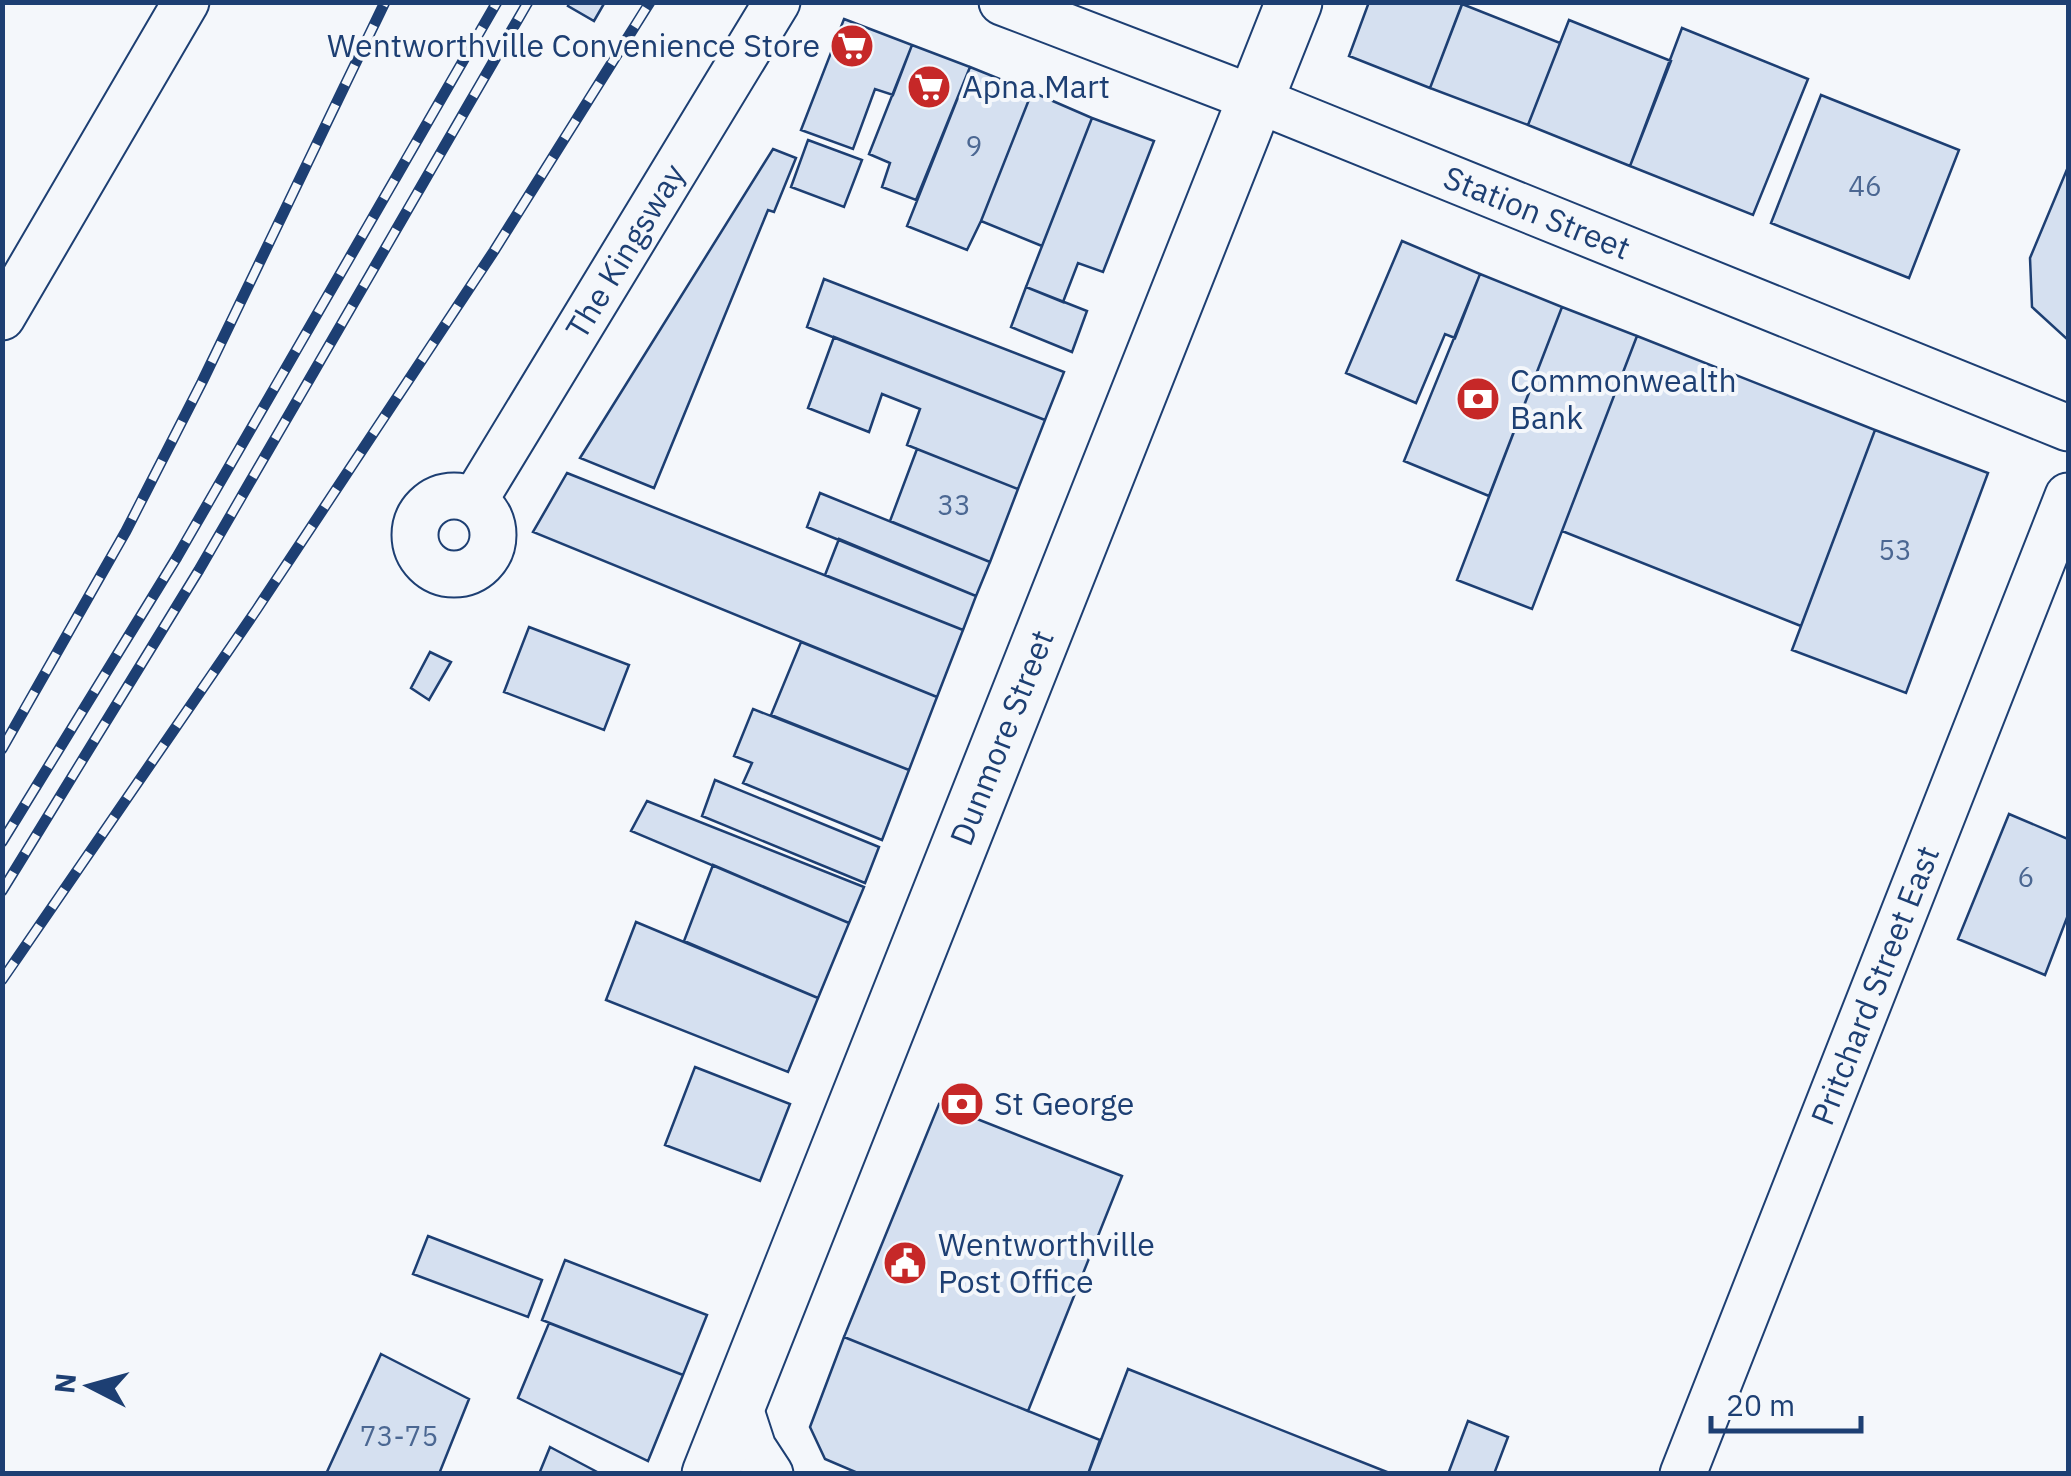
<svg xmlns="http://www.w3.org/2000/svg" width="2071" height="1476" font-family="'IBM Plex Sans',sans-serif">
	<rect width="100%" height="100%" fill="#f4f7fb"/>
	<!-- building -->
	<path fill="#d5e0f0" stroke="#1d3f73" stroke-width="2.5" d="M570 2H605L594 21 568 6Z
		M1369 2H1463L1430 88 1349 56Z
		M1462 4 1560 43 1528 125 1430 88Z
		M844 19 912 45 893 95 875 89 853 149 801 130Z
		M1569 20 1671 61 1630 166 1528 125Z
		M1682 28 1808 79 1753 215 1630 166Z
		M912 45 970 67 916 200 882 187 890 163 869 154Z
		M970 67 1032 92 981 221 967 250 907 226Z
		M1032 92 1092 118 1042 246 981 221Z
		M1821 95 1959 150 1909 278 1771 223Z
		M1092 118 1154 141 1103 272 1078 263 1063 302 1026 287Z
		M808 140 862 160 844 207 791 187Z
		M773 149 796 158 774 212 768 210 654 488 580 458Z
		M2068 167V340L2032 307 2030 258Z
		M1402 241 1480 274 1455 338 1445 334 1416 403 1346 373Z
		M1480 274 1562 307 1489 496 1404 461Z
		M824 279 1064 372 1045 420 807 327Z
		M1026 287 1087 311 1072 352 1011 327Z
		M1562 307 1637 336 1532 609 1457 580Z
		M1637 336 1875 430 1801 626 1562 531Z
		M834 337 1045 420 1018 489 907 445 920 409 882 394 869 432 808 408Z
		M1875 430 1988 473 1906 693 1792 650Z
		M917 449 1018 489 990 562 890 521Z
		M567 473 963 630 937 697 533 532Z
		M820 493 990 562 976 596 807 527Z
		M839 539 976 596 963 630 825 575Z
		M529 627 629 665 604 730 504 692Z
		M801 642 937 697 909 770 771 715Z
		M430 652 451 662 429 700 411 688Z
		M753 709 909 770 882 840 743 783 752 763 734 756Z
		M715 780 879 847 865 883 702 816Z
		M647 801 864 887 849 923 631 831Z
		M2009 814 2068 839V915L2045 975 1958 939Z
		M713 865 849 923 818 998 684 941Z
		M636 922 818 998 788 1072 606 1000Z
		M695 1067 790 1104 760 1181 665 1145Z
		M939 1104 1122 1176 1028 1411 844 1337Z
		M428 1236 542 1280 528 1317 413 1274Z
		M565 1260 707 1315 683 1375 542 1320Z
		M549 1323 683 1375 648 1461 518 1398Z
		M844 1337 1100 1440 1088 1474H860L825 1459 810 1427Z
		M381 1354 469 1399 439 1474H326Z
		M1128 1369 1392 1474H1088Z
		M1468 1421 1508 1437 1494 1474H1448Z
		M550 1447 601 1474H539Z"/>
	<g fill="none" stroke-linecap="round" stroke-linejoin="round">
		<defs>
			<g id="minor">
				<path id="s1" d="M1002 2 1255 99 2068 428"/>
				<path d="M2 317 186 2"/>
				<circle cx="454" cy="535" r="39"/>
				<path id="s2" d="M474 501 777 2"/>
				<path d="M738 1402 753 1448 770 1474"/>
				<path id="s3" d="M1683 1474 2068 496"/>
			</g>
			<g id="tertiary">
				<path id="s4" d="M710 1474 1294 2"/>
			</g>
		</defs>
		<!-- minor casing -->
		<use href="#minor" stroke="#1d3f73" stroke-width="49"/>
		<!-- tertiary casing -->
		<use href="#tertiary" stroke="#1d3f73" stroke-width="59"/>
		<!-- minor -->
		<use href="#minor" stroke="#f4f7fb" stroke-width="45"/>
		<!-- tertiary -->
		<use href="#tertiary" stroke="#f4f7fb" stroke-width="55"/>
		<defs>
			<path id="rail" d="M2 749 126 531 202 382 385 2
				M2 842 177 557 497 2
				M2 891 199 570 528 2
				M2 980 257 609 494 251 650 2"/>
		</defs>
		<!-- rail casing -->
		<use href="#rail" stroke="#1d3f73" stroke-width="11"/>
		<!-- rail -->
		<use href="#rail" stroke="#f4f7fb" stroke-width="8" stroke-dasharray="22" stroke-linecap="butt"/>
	</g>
	<!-- icons -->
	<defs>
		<symbol id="supermarket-disc" viewBox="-11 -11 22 22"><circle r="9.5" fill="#c62828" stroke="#f4f7fb"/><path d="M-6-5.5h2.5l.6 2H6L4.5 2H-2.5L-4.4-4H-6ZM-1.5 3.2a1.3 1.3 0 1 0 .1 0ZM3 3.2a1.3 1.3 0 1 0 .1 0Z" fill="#fff"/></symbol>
		<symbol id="bank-disc" viewBox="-11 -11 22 22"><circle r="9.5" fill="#c62828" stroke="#f4f7fb"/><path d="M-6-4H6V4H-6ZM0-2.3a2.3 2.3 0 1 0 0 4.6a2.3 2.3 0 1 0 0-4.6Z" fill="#fff"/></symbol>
		<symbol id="civic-disc" viewBox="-11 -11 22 22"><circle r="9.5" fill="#c62828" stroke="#f4f7fb"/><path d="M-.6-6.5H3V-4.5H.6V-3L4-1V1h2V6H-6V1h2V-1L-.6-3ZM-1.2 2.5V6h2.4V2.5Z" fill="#fff"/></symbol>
	</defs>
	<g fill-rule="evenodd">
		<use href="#supermarket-disc" x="827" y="21" width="50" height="50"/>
		<use href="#supermarket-disc" x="904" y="62" width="50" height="50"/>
		<use href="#bank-disc" x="1453" y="374" width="50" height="50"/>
		<use href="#bank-disc" x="937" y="1079" width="50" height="50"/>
		<use href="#civic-disc" x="880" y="1238" width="50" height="50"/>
	</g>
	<g text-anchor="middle" stroke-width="8" stroke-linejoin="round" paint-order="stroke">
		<!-- number labels -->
		<g font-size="28" fill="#4b6792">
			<text x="974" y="156">9</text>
			<text x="1865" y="196">46</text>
			<text x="954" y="515">33</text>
			<text x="1895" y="560">53</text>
			<text x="2026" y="887">6</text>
			<text x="399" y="1446">73-75</text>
		</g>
		<!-- poi labels -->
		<g font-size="32" fill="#1d3f73" stroke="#f4f7fb" text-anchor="start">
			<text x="820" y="57" text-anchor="end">Wentworthville Convenience Store</text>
			<text x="962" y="98">Apna Mart</text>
			<text x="1510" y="392">Commonwealth<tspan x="1510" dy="37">Bank</tspan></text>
			<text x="994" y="1115">St George</text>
			<text x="938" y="1256">Wentworthville<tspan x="938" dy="37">Post Office</tspan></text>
		</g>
		<!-- street labels -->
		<g font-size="32" fill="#1d3f73" stroke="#f4f7fb">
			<text dy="11" stroke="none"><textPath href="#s1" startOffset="575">Station Street</textPath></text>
			<text dy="11" stroke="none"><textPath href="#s2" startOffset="292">The Kingsway</textPath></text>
			<text dy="11" stroke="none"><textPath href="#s4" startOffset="792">Dunmore Street</textPath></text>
			<text dy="11" stroke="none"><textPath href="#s3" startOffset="525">Pritchard Street East</textPath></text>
		</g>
	</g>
	<!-- border -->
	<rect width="2071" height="1476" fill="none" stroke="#1d3f73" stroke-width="10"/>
	<!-- north arrow -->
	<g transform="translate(90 1386) rotate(276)" stroke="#f4f7fb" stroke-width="8" paint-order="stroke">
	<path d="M0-8L18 38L0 25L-18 38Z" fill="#1d3f73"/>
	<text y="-15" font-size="28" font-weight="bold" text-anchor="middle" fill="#1d3f73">N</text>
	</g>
	<!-- scale -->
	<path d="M1711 1416v15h150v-15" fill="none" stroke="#1d3f73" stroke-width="5"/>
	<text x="1726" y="1416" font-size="30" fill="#1d3f73" stroke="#f4f7fb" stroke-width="8" paint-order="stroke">20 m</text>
</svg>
